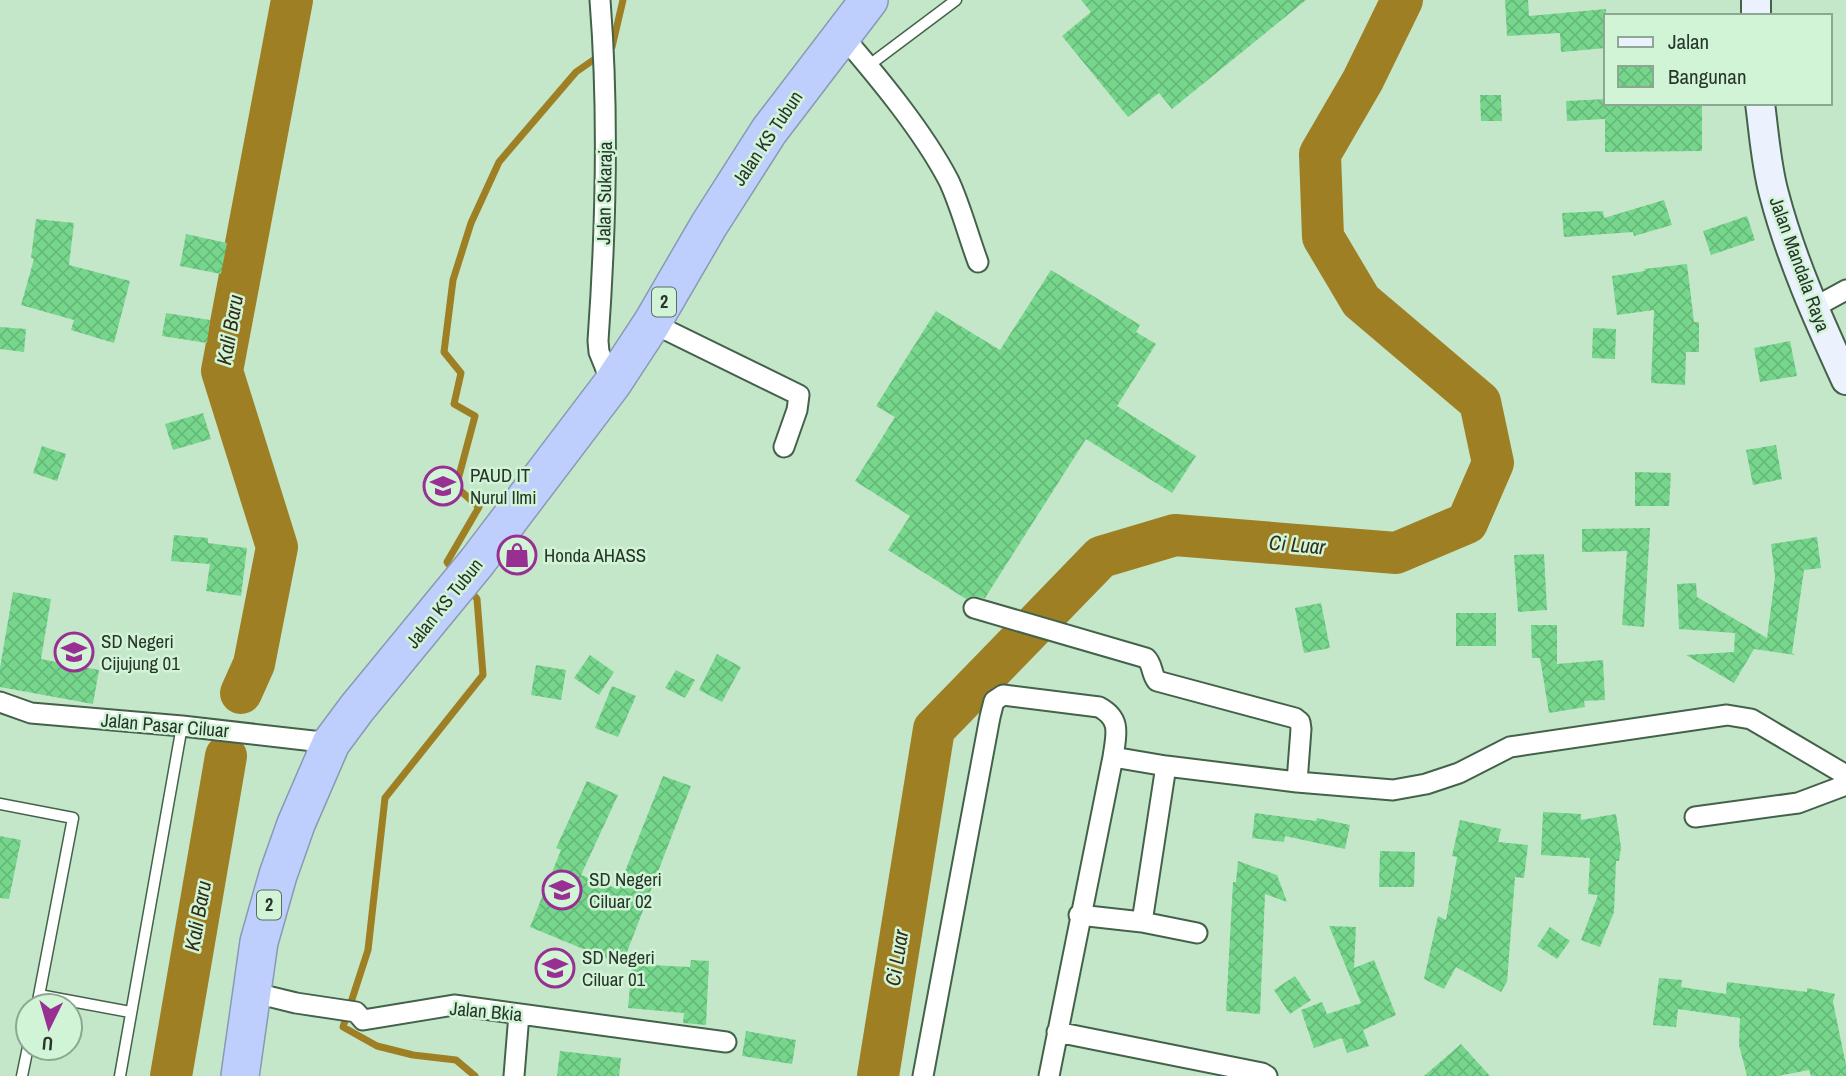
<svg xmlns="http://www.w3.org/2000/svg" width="1846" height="1076" font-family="'Archivo Narrow',sans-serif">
	<defs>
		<pattern id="building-cross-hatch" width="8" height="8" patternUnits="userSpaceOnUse" patternTransform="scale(1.75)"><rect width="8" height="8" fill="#76d78c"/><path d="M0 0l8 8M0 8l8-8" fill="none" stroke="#66b979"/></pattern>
	</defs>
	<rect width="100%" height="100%" fill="#c4e7ca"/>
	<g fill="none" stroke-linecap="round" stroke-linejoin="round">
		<!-- stream -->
		<path stroke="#9e7f23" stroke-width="7" d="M454 571 447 562 479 507 456 487 475 416 454 404 461 373 444 352 453 280 471 223 499 162 576 72 612 47 623 0
			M468 588 477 599 483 675 385 798 368 950 343 1027 377 1046 413 1055 456 1060 475 1076"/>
		<!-- river -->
		<path stroke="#9e7f23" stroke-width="42" d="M241 693 254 664 277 547 222 371 292 0
			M171 1076 226 756
			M878 1076 934 729 1101 557 1175 535 1396 553 1467 523 1493 463 1480 402 1361 301 1323 237 1320 154 1363 80 1402 0"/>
	</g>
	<!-- building -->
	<path fill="url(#building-cross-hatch)" d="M1081 0H1306L1172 109 1159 93 1128 117 1062 36 1091 12Z
		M1505 0H1528L1529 16 1606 9V48L1561 52 1560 33 1507 36Z
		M1480 95H1501L1502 121H1481Z
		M1606 99V103H1702V151L1605 152V119L1567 121 1566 101Z
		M1664 200 1672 225 1634 236 1633 232 1564 237 1562 213 1603 211 1604 218Z
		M1747 216 1755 240 1711 255 1703 231Z
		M36 219 74 223 69 265 130 281 114 343 71 330 74 320 21 305 34 259 31 258Z
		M186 234 227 243 221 274 180 266Z
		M1687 264 1694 322H1699V352H1686L1685 385 1651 383 1654 310 1617 315 1612 276 1645 271 1644 269Z
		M1051 270 1140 325 1136 332 1156 344 1117 406 1196 456 1172 493 1086 439 985 598 972 596 966 599 888 550 910 516 855 481 895 417 876 406 936 311 1000 350Z
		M166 313 210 320 207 343 162 336Z
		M0 327 26 329 24 352 0 349Z
		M1593 328 1616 329 1615 359 1592 358Z
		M1790 341 1797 376 1760 382 1754 348Z
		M203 413 211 439 173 450 165 424Z
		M1776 445 1782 479 1753 485 1746 450Z
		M42 446 66 454 57 481 33 473Z
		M1635 472 1671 473 1669 506H1635Z
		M1650 528 1644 627 1622 625 1627 551 1582 552V529Z
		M174 535 208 538V543L247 548 241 596 206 591 210 564 171 561Z
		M1817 537 1821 568 1804 570 1792 653 1795 655 1754 649 1734 683 1686 655 1734 652 1735 633 1679 629 1677 584 1696 583 1697 597 1767 638 1775 577 1771 544Z
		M1544 554 1547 610 1518 612 1514 555Z
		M13 592 51 599 41 659 99 670 93 704 0 687V668Z
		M1321 603 1330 648 1304 653 1295 608Z
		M1456 613H1496V646H1456Z
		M1531 625H1557V664L1603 660 1605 700 1584 701 1585 707 1549 713 1540 658H1532Z
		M717 654 741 667 722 702 699 690Z
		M590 655 614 672 599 695 574 678Z
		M536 665 566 670 561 700 531 695Z
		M676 670 695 680 685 698 665 688Z
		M612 686 636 696 618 737 595 728Z
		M663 776 691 786 622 965 530 927 561 850 556 848 587 781 618 795 581 875 618 889Z
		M1543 812 1581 814V820L1616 814 1621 847 1619 861H1616L1614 912 1600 947 1581 940 1598 895 1588 894 1590 858 1541 855Z
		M1255 813 1316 821 1317 818 1350 825 1345 849 1285 836 1284 842 1252 838Z
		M1460 820 1501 829 1498 842 1528 845 1524 878 1515 877 1507 982 1501 992 1456 967 1444 989 1424 979 1438 916 1446 920 1457 857 1452 856Z
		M0 836 21 840 9 899 0 898Z
		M1380 851 1415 852 1414 887H1379Z
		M1238 861 1277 875 1287 902 1265 894 1260 1014 1226 1011 1233 882H1236Z
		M1329 926 1356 927 1354 968 1374 960 1396 1015 1363 1030 1369 1046 1347 1053 1342 1038 1314 1048 1301 1010 1322 1002 1327 1014 1361 1003Z
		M1550 927 1570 941 1557 959 1537 946Z
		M691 960 709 961 706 1025 683 1023 684 1013 628 1008 632 964 690 967Z
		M1295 976 1311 1000 1290 1014 1274 990Z
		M1659 978 1682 980 1681 987 1726 994 1727 982 1807 992V988L1835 994 1833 1002 1846 1065V1076H1811L1809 1070 1778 1076H1747L1739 1045 1740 1018 1678 1009 1676 1027 1653 1025Z
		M746 1031 796 1040 792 1064 742 1056Z
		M1461 1044 1490 1076H1424Z
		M560 1051 621 1058 619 1076H557Z"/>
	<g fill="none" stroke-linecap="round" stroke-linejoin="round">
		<defs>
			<path id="lane" d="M868 66 956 0
				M0 804 73 818 37 1006
				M39 995 130 1012
				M22 1076 28 1047
				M120 1076 182 726"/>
			<path id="street" d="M600 0C609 113 606 228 598 341L599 352 612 384
				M841 34C878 77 923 131 949 181 961 207 968 235 978 262
				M1813 308 1846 290
				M652 323 799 395 797 410 784 447
				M974 608 1146 658C1153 664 1151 674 1157 681L1295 718 1300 722 1301 729 1297 782
				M0 702 31 713 182 726 331 743
				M1695 817 1798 803 1846 785
				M1079 915 1142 922 1166 766
				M1142 922 1197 933
				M251 992 296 1003 356 1012 363 1020 454 1005 726 1042
				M1057 1032 1262 1073 1267 1076
				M514 1076 519 1014
				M923 1076 990 717 994 701 1003 695 1099 707C1122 719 1116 735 1113 757L1166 766 1297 782 1393 790 1426 784 1459 773 1510 747 1727 715 1751 719 1846 775
				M1049 1076 1113 757"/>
			<path id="secondary" d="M1756 0V16
				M1760 103C1764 133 1766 165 1774 194 1791 259 1818 319 1846 380"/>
			<path id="highway" d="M240 1076 259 942 278 875 296 824 331 743 357 708 477 562 612 384 652 323 709 225 769 131 869 0"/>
		</defs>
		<!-- lane casing -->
		<use href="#lane" stroke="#446249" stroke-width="13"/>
		<!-- street casing -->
		<use href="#street" stroke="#446249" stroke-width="23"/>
		<!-- secondary casing -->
		<use href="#secondary" stroke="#446249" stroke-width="32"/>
		<!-- highway casing -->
		<use href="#highway" stroke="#8a99b3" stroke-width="40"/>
		<!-- lane -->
		<use href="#lane" stroke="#fff" stroke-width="10"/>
		<!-- street -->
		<use href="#street" stroke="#fff" stroke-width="19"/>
		<!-- secondary -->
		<use href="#secondary" stroke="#ecf1fe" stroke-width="28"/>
		<!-- highway -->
		<use href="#highway" stroke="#becffd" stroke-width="37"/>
	</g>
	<!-- icons -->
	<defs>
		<symbol id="school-ring" viewBox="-11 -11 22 22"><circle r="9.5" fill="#d1f4d7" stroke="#983093" stroke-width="1.5"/><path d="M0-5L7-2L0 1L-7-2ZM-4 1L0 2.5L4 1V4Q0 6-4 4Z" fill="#983093"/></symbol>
		<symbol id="shop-ring" viewBox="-11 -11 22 22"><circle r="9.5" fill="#d1f4d7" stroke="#983093" stroke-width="1.5"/><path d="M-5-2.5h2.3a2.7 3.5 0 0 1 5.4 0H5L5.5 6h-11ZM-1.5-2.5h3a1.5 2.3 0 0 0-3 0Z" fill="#983093"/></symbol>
	</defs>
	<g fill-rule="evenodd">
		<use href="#school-ring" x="421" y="464" width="44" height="44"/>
		<use href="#shop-ring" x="495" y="533" width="44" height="44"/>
		<use href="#school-ring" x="52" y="630" width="44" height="44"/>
		<use href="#school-ring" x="540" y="868" width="44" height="44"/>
		<use href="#school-ring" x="533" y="946" width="44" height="44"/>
	</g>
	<g text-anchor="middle" stroke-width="5" stroke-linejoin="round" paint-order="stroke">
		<!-- shield labels -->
		<g fill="#d1f4d7" stroke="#5b6e5e" stroke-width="2">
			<rect x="652" y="287.5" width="24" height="29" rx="5"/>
			<rect x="257" y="890.5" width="24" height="29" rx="5"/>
		</g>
		<g font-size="18" font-weight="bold" fill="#28352a">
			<text x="664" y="308">2</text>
			<text x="269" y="911">2</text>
		</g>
		<!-- street labels -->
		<g font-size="19" fill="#28352a" stroke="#d1f4d7">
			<text transform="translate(767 138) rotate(-56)" y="7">Jalan KS Tubun</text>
			<text transform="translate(604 193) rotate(-89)" y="7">Jalan Sukaraja</text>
			<text transform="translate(1800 264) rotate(70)" y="7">Jalan Mandala Raya</text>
			<text transform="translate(444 603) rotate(-51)" y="7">Jalan KS Tubun</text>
			<text transform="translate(165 725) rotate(5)" y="7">Jalan Pasar Ciluar</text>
			<text transform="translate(486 1011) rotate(5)" y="7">Jalan Bkia</text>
		</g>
		<!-- poi labels -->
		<g font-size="19" fill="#28352a" stroke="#d1f4d7" text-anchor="start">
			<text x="470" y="482">PAUD IT<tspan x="470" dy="22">Nurul Ilmi</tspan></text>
			<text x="544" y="562">Honda AHASS</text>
			<text x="101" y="648">SD Negeri<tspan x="101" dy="22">Cijujung 01</tspan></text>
			<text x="589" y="886">SD Negeri<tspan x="589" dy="22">Ciluar 02</tspan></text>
			<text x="582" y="964">SD Negeri<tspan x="582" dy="22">Ciluar 01</tspan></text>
		</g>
		<!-- water labels -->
		<g font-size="21" font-style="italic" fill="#322b17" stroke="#d1f4d7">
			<text transform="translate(230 330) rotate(-80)" y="7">Kali Baru</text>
			<text transform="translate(1297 545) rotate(5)" y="7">Ci Luar</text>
			<text transform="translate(198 916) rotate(-80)" y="7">Kali Baru</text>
			<text transform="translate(897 958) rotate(-81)" y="7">Ci Luar</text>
		</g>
	</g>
	<!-- legend -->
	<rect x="1604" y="14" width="228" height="91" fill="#d1f4d7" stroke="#8da892" stroke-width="2"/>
	<rect x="1618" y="37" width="35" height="10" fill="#ecf1fe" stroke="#8da892" stroke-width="2"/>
	<text x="1668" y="49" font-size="21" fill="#28352a">Jalan</text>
	<rect x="1618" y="66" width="35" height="21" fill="url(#building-cross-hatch)" stroke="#8da892" stroke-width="2"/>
	<text x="1668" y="84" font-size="21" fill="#28352a">Bangunan</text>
	<!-- north arrow -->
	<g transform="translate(49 1027) rotate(185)"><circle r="33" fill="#d1f4d7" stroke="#8da892" stroke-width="2"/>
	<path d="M0-5L12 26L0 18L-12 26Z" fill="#983093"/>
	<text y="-10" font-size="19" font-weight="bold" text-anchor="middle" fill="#28352a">U</text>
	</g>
</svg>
